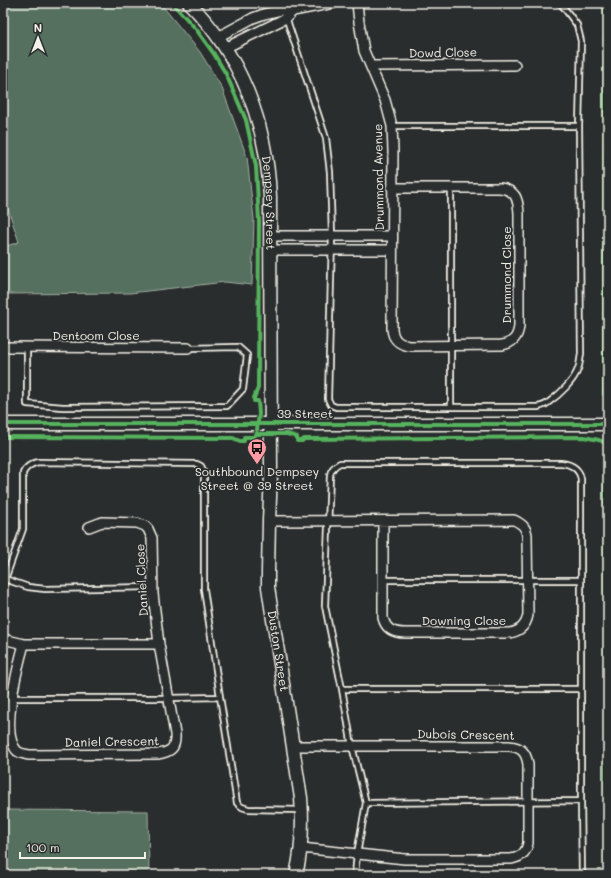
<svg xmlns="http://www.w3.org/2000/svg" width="611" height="878" font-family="Mali,sans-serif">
	<rect width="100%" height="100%" fill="#2a2d2e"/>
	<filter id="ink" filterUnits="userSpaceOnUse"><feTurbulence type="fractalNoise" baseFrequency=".025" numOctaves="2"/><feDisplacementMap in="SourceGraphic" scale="8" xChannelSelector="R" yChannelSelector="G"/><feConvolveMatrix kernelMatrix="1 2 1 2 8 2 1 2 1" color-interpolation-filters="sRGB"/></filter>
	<g filter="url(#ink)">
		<!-- green -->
		<path fill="#546f5e" stroke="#a4b0a3" d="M3 3H160L200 52 222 88 247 157 254 219 252 285 225 282 130 293 3 294V247L19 242 3 194Z
			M3 810 148 811 149 875H3Z"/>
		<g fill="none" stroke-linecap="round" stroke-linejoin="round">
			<defs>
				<path id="service" d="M286 17 326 138 330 172 332 236 328 399 331 405 336 407H538C542 406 546 405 549 402 559 395 574 381 578 369 580 364 580 359 581 354L579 126
					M392 126H579L581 41 577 25 562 5 559 3
					M451 188V406
					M27 347V404L63 407 227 406 243 389 247 355 238 347 188 348
					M5 579 28 587 45 589 152 587
					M383 580H580
					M3 585 23 529V473C26 467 30 464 38 462L197 464 201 466 204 472V589L220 697 237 803 242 807 248 809 301 810
					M342 689H581
					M12 698H169L220 697
					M366 803 581 801
					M355 875 357 854 366 803 352 746 342 689 325 606 330 475C331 469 334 466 340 463H561C571 464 579 468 581 479V801L582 875"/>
				<path id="minor" d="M357 3 359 22 364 51 385 100 392 126 393 151 392 329C393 340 399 344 409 346L502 345C513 343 518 337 519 326V213C518 199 516 190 500 188H392
					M218 37 253 18 264 14 281 10 293 11 334 3
					M225 48 286 18 293 11
					M371 66 515 65
					M270 236H392
					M270 250H392
					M3 347 188 348
					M269 521 514 520C522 524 526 527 527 535L528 615C526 626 520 631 510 633H405C394 633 386 630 383 618V521
					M3 639 24 644H159
					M24 644C18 666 0 733 17 751 21 754 24 754 29 755L158 754C171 752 176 748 175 734L159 644 153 594 152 538 148 529 145 526 137 523 102 522 89 527
					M293 746H509C521 747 526 752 528 764V843C526 853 521 857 511 859H405L301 848"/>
				<g id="tertiary">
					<path id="s1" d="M189 3C241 55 267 124 270 197L271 474 269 521 268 572V587L271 607 301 798C303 824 302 850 296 875"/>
					<path d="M3 424H608"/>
				</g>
			</defs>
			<!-- service casing -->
			<use href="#service" stroke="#f4f1e8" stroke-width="8"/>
			<!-- minor casing -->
			<use href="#minor" stroke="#f4f1e8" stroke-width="12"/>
			<!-- tertiary casing -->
			<use href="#tertiary" stroke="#f4f1e8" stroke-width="15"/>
			<!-- service -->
			<use href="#service" stroke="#2a2d2e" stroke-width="4.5"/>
			<!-- minor -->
			<use href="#minor" stroke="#2a2d2e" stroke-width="9"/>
			<!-- tertiary -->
			<use href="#tertiary" stroke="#2a2d2e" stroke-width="12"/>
			<defs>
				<path id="cycleway" d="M172 3 196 29 214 54 226 74 246 120 256 166 259 221 258 388 254 398V401H258L259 414 257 430
					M605 3 604 394 608 401
					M3 424H608
					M3 437 233 438 240 441H244V437H254L256 434H287L297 437V441H302L304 439 584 437 599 440 608 444
					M606 875 605 486 608 443"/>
			</defs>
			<!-- cycleway casing -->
			<use href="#cycleway" stroke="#2a2d2e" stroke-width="6"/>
			<!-- cycleway -->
			<use href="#cycleway" stroke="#56b35d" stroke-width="4"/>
		</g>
	</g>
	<!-- icons -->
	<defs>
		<symbol id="bus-pin" viewBox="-11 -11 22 30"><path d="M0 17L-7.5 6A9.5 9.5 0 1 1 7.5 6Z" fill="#ff9aa2" stroke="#2a2d2e"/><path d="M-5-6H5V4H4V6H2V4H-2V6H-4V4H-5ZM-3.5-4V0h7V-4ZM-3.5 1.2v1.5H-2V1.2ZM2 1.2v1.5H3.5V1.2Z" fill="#111"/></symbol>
	</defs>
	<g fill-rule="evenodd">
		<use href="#bus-pin" x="246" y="437" width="22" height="30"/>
	</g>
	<g text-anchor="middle" stroke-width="3.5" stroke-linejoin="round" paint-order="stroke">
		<!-- street labels -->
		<g font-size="12" fill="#f4f1e8" stroke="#2a2d2e">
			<text transform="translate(443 53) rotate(-1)" y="4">Dowd Close</text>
			<text transform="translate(379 177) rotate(-91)" y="4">Drummond Avenue</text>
			<text dy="4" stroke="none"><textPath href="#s1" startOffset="221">Dempsey Street</textPath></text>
			<text transform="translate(507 275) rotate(-90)" y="4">Drummond Close</text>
			<text x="96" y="340">Dentoom Close</text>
			<text x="305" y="418">39 Street</text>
			<text transform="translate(142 580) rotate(-93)" y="4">Daniel Close</text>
			<text x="464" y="625">Downing Close</text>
			<text dy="4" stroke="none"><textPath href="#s1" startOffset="670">Duston Street</textPath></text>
			<text transform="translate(466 735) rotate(1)" y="4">Dubois Crescent</text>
			<text transform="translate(112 742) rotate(-1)" y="4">Daniel Crescent</text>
		</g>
		<!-- poi labels -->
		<g font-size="12" fill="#f4f1e8" stroke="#2a2d2e">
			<text x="257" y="476">Southbound Dempsey<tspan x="257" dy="14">Street @ 39 Street</tspan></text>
		</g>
	</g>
	<!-- margin -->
	<rect width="611" height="878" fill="none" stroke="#2a2d2e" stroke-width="16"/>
	<rect x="8" y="8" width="595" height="862" fill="none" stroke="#f4f1e8" stroke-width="1.5" filter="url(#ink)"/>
	<!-- north arrow -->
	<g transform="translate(38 38)" stroke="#2a2d2e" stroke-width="3" paint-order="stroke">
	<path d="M0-3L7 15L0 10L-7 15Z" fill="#f4f1e8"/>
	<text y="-6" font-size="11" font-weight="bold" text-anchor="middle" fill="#f4f1e8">N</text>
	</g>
	<!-- scale -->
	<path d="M20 852v6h125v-6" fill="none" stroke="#f4f1e8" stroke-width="2"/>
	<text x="26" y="852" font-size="12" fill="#f4f1e8" stroke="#2a2d2e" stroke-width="3" paint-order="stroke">100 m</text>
</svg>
